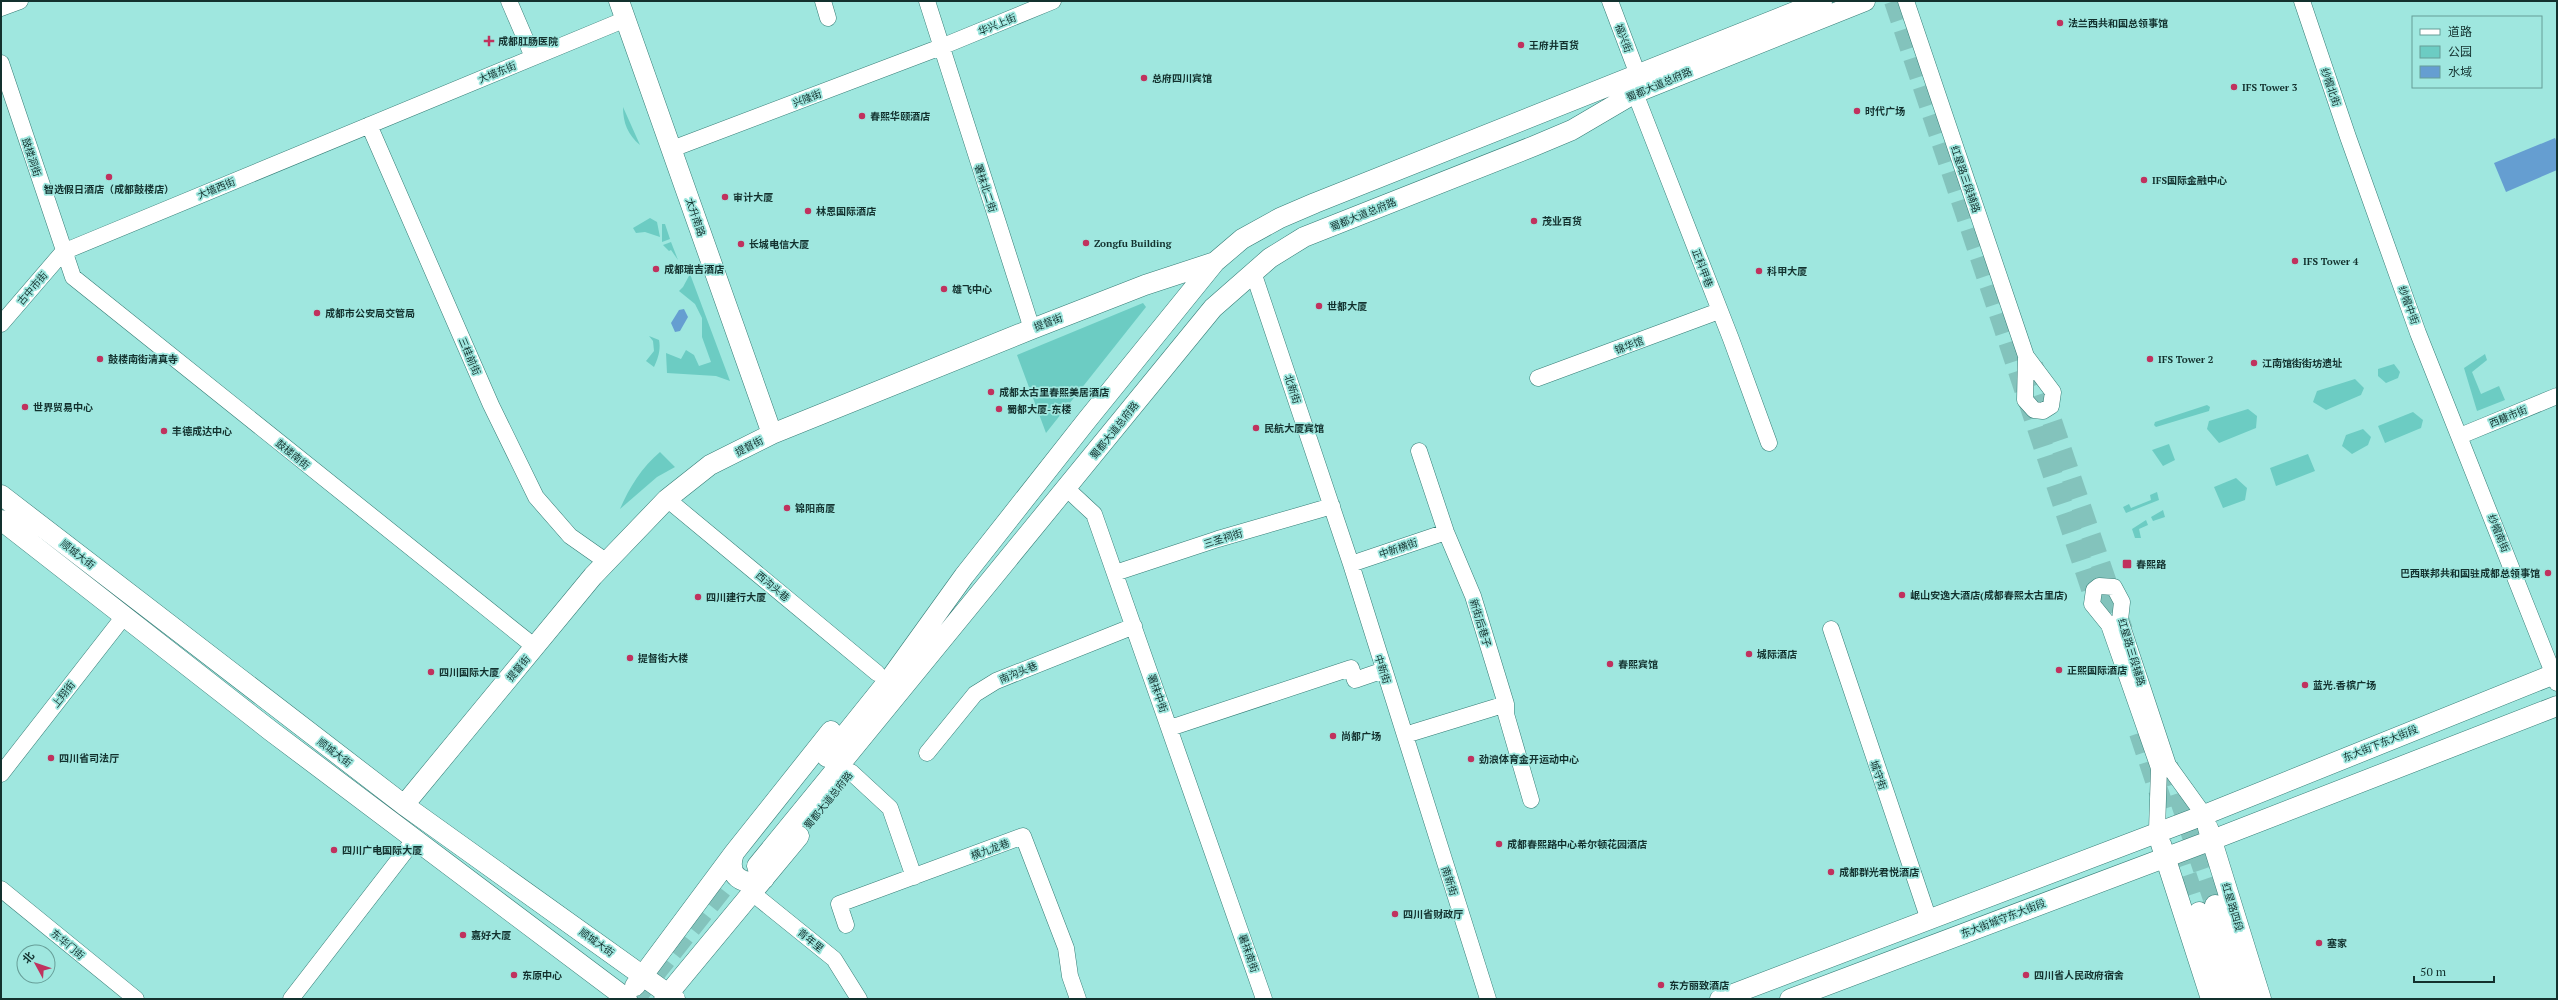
<svg xmlns="http://www.w3.org/2000/svg" width="2558" height="1000" font-family="'PT Serif','Noto Sans SC',serif">
	<rect width="100%" height="100%" fill="#9fe7df"/>
	<!-- green -->
	<path fill="#6cccc3" d="M623 107 640 145C628 135 623 123 623 107Z
		M650 218 657 222 660 237 645 232 636 233 633 228Z
		M662 224H665L670 239 662 242Z
		M671 242 678 260 671 250 669 251 663 245Z
		M690 274 730 381 716 376 667 373 666 353 681 359 686 350 694 355 699 366 711 362 702 337V318L695 304 679 291 683 287Z
		M1143 303 1146 307 1046 433 1017 355Z
		M649 336 659 340C661 349 658 359 654 367L646 361 654 351 653 341Z
		M2485 354 2487 360 2472 372 2481 394 2499 386 2505 400 2477 411 2464 368Z
		M2394 364 2400 372 2398 378 2386 383 2378 376V369Z
		M2355 379 2364 388 2361 395 2326 410 2313 402 2317 391Z
		M2207 405 2210 407 2209 411 2156 427 2154 425 2155 422Z
		M2248 409 2257 416 2256 428 2219 443 2207 429 2209 421Z
		M2413 412 2423 420 2421 428 2385 443 2378 426Z
		M2363 429 2371 437 2368 445 2352 454 2342 446 2346 435Z
		M2169 444 2175 460 2163 466 2152 450Z
		M660 452 675 467 657 477 620 509C629 488 642 467 660 452Z
		M2308 454 2315 471 2276 486 2270 468Z
		M2236 478 2247 488 2245 500 2223 508 2214 487Z
		M2157 492 2159 500 2126 513 2123 507 2129 504 2131 508 2151 500 2150 495Z
		M2163 510 2165 517 2153 521 2151 517Z
		M2146 520 2148 525 2139 529 2141 538H2135L2132 529Z"/>
	<!-- water -->
	<path fill="#659ed1" d="M2555 138 2557 143V170L2506 192 2494 163Z
		M684 309 688 317 680 331 675 332 671 323 679 310Z"/>
	<g fill="none" stroke-linecap="round" stroke-linejoin="round">
		<!-- major-tunnel -->
		<path stroke="#83c3bc" stroke-width="20" stroke-dasharray="20 10" stroke-linecap="butt" d="M1894 1 2098 610
			M2033 365 2123 630
			M2139 733 2199 912
			M2168 765 2215 905
			M635 999 747 858"/>
		<defs>
			<path id="minor" d="M509 1 533 57
				M823 1 828 18
				M927 1 1032 329
				M1610 1 1638 75
				M1906 1 2026 356 2053 392 2051 406 2043 411 2034 410 2025 400 2026 356
				M2302 1 2348 137 2418 333 2557 683
				M1 8 20 1
				M1 63 73 277 535 647
				M1635 93 1731 339 1769 443
				M369 125 491 405 536 497 570 536 607 562
				M672 149 941 47 1053 1
				M1253 272 1351 564 1488 999
				M1 324 63 252 626 19
				M1538 378 1719 311
				M2460 436 2557 396
				M1419 451 1446 532 1473 596 1506 704V714L1531 800
				M1066 488 1094 514 1264 999
				M667 499 877 673
				M1351 564 1446 532
				M1115 573 1218 539 1332 506
				M1831 629 1929 920
				M1170 728 1351 668 1355 680 1384 670
				M1405 735 1506 704
				M927 753 975 694 996 681 1134 626
				M851 772 890 808 914 877
				M1 774 125 615
				M2157 830 2159 768 2109 625 2092 604 2094 590 2099 586 2114 587 2122 602 2120 620 2168 765 2204 815
				M1 889 136 999
				M751 892 834 959 859 999
				M846 925 839 904 1023 836 1066 948 1070 976 1078 999
				M291 999 414 840"/>
			<path id="major" d="M619 1 772 434
				M1 495 404 805 675 999
				M1 520 271 731 627 999
				M827 757 892 676 964 576 1087 420 1215 262 1242 239 1280 218 1315 203 1822 1
				M404 805 593 576 667 499 710 465 772 434 1032 329 1145 285 1215 262
				M2208 828 2261 999
				M2161 844 2211 999
				M734 853C726 876 742 887 764 879
				M757 866 1213 308 1270 258 1304 237 1534 146 1572 130 1635 93 1865 1
				M2215 905 2246 999
				M2199 912 2226 999
				M635 986 734 853 831 731
				M664 999 799 836
				M1720 999 2204 815 2557 673
				M1790 999 2212 840 2557 706"/>
		</defs>
		<!-- minor casing -->
		<use href="#minor" stroke="#347c75" stroke-width="17"/>
		<!-- major casing -->
		<use href="#major" stroke="#347c75" stroke-width="21"/>
		<!-- minor -->
		<use href="#minor" stroke="#fff" stroke-width="16"/>
		<!-- major -->
		<use href="#major" stroke="#fff" stroke-width="20"/>
	</g>
	<!-- markers -->
	<g fill="#c0325e" stroke="#9fe7df" stroke-width="1.5">
		<circle cx="2060" cy="23" r="4"/>
		<path d="M487 35h4v4h4v4h-4v4h-4v-4h-4v-4h4z"/>
		<circle cx="1521" cy="45" r="4"/>
		<circle cx="1144" cy="78" r="4"/>
		<circle cx="2234" cy="87" r="4"/>
		<circle cx="1857" cy="111" r="4"/>
		<circle cx="862" cy="116" r="4"/>
		<circle cx="109" cy="177" r="4"/>
		<circle cx="2144" cy="180" r="4"/>
		<circle cx="725" cy="197" r="4"/>
		<circle cx="808" cy="211" r="4"/>
		<circle cx="1534" cy="221" r="4"/>
		<circle cx="1086" cy="243" r="4"/>
		<circle cx="741" cy="244" r="4"/>
		<circle cx="2295" cy="261" r="4"/>
		<circle cx="656" cy="269" r="4"/>
		<circle cx="1759" cy="271" r="4"/>
		<circle cx="944" cy="289" r="4"/>
		<circle cx="1319" cy="306" r="4"/>
		<circle cx="317" cy="313" r="4"/>
		<circle cx="100" cy="359" r="4"/>
		<circle cx="2150" cy="359" r="4"/>
		<circle cx="2254" cy="363" r="4"/>
		<circle cx="991" cy="392" r="4"/>
		<circle cx="25" cy="407" r="4"/>
		<circle cx="999" cy="409" r="4"/>
		<circle cx="1256" cy="428" r="4"/>
		<circle cx="164" cy="431" r="4"/>
		<circle cx="787" cy="508" r="4"/>
		<rect x="2122" y="559" width="10" height="10" rx="2"/>
		<circle cx="2548" cy="573" r="4"/>
		<circle cx="1902" cy="595" r="4"/>
		<circle cx="698" cy="597" r="4"/>
		<circle cx="1749" cy="654" r="4"/>
		<circle cx="630" cy="658" r="4"/>
		<circle cx="1610" cy="664" r="4"/>
		<circle cx="2059" cy="670" r="4"/>
		<circle cx="431" cy="672" r="4"/>
		<circle cx="2305" cy="685" r="4"/>
		<circle cx="1333" cy="736" r="4"/>
		<circle cx="51" cy="758" r="4"/>
		<circle cx="1471" cy="759" r="4"/>
		<circle cx="1499" cy="844" r="4"/>
		<circle cx="334" cy="850" r="4"/>
		<circle cx="1831" cy="872" r="4"/>
		<circle cx="1395" cy="914" r="4"/>
		<circle cx="463" cy="935" r="4"/>
		<circle cx="2319" cy="943" r="4"/>
		<circle cx="514" cy="975" r="4"/>
		<circle cx="2026" cy="975" r="4"/>
		<circle cx="1661" cy="985" r="4"/>
	</g>
	<g text-anchor="middle" stroke-width="3.5" stroke-linejoin="round" paint-order="stroke">
		<!-- poi labels -->
		<g font-size="10" font-weight="bold" fill="#13312e" stroke="#9fe7df" text-anchor="start">
			<text x="2068" y="27">法兰西共和国总领事馆</text>
			<text x="498" y="45">成都肛肠医院</text>
			<text x="1529" y="49">王府井百货</text>
			<text x="1152" y="82">总府四川宾馆</text>
			<text x="2242" y="91">IFS Tower 3</text>
			<text x="1865" y="115">时代广场</text>
			<text x="870" y="120">春熙华颐酒店</text>
			<text x="2152" y="184">IFS国际金融中心</text>
			<text x="109" y="193" text-anchor="middle">智选假日酒店（成都鼓楼店）</text>
			<text x="733" y="201">审计大厦</text>
			<text x="816" y="215">林恩国际酒店</text>
			<text x="1542" y="225">茂业百货</text>
			<text x="1094" y="247">Zongfu Building</text>
			<text x="749" y="248">长城电信大厦</text>
			<text x="2303" y="265">IFS Tower 4</text>
			<text x="664" y="273">成都瑞吉酒店</text>
			<text x="1767" y="275">科甲大厦</text>
			<text x="952" y="293">雄飞中心</text>
			<text x="1327" y="310">世都大厦</text>
			<text x="325" y="317">成都市公安局交管局</text>
			<text x="108" y="363">鼓楼南街清真寺</text>
			<text x="2158" y="363">IFS Tower 2</text>
			<text x="2262" y="367">江南馆街街坊遗址</text>
			<text x="999" y="396">成都太古里春熙美居酒店</text>
			<text x="33" y="411">世界贸易中心</text>
			<text x="1007" y="413">蜀都大厦-东楼</text>
			<text x="1264" y="432">民航大厦宾馆</text>
			<text x="172" y="435">丰德成达中心</text>
			<text x="795" y="512">锦阳商厦</text>
			<text x="2136" y="568">春熙路</text>
			<text x="2540" y="577" text-anchor="end">巴西联邦共和国驻成都总领事馆</text>
			<text x="1910" y="599">岷山安逸大酒店(成都春熙太古里店)</text>
			<text x="706" y="601">四川建行大厦</text>
			<text x="1757" y="658">城际酒店</text>
			<text x="638" y="662">提督街大楼</text>
			<text x="1618" y="668">春熙宾馆</text>
			<text x="2067" y="674">正熙国际酒店</text>
			<text x="439" y="676">四川国际大厦</text>
			<text x="2313" y="689">蓝光.香槟广场</text>
			<text x="1341" y="740">尚都广场</text>
			<text x="59" y="762">四川省司法厅</text>
			<text x="1479" y="763">劲浪体育金开运动中心</text>
			<text x="1507" y="848">成都春熙路中心希尔顿花园酒店</text>
			<text x="342" y="854">四川广电国际大厦</text>
			<text x="1839" y="876">成都群光君悦酒店</text>
			<text x="1403" y="918">四川省财政厅</text>
			<text x="471" y="939">嘉好大厦</text>
			<text x="2327" y="947">塞家</text>
			<text x="522" y="979">东原中心</text>
			<text x="2034" y="979">四川省人民政府宿舍</text>
			<text x="1669" y="989">东方丽致酒店</text>
		</g>
		<!-- street labels -->
		<g font-size="10" fill="#13312e" stroke="#9fe7df">
			<text transform="translate(997 24) rotate(-22)" y="4">华兴上街</text>
			<text transform="translate(1624 38) rotate(69)" y="4">福兴街</text>
			<text transform="translate(497 72) rotate(-22)" y="4">大墙东街</text>
			<text transform="translate(1659 84) rotate(-23)" y="4">蜀都大道总府路</text>
			<text transform="translate(2331 87) rotate(71)" y="4">纱帽北街</text>
			<text transform="translate(807 98) rotate(-21)" y="4">兴隆街</text>
			<text transform="translate(32 157) rotate(72)" y="4">鼓楼洞街</text>
			<text transform="translate(1966 179) rotate(71)" y="4">红星路三段辅路</text>
			<text transform="translate(216 188) rotate(-22)" y="4">大墙西街</text>
			<text transform="translate(986 188) rotate(72)" y="4">署袜北二街</text>
			<text transform="translate(1363 214) rotate(-22)" y="4">蜀都大道总府路</text>
			<text transform="translate(696 217) rotate(71)" y="4">太升南路</text>
			<text transform="translate(1703 268) rotate(69)" y="4">正科甲巷</text>
			<text transform="translate(32 288) rotate(-49)" y="4">古中市街</text>
			<text transform="translate(2409 305) rotate(70)" y="4">纱帽中街</text>
			<text transform="translate(1048 322) rotate(-21)" y="4">提督街</text>
			<text transform="translate(1629 345) rotate(-20)" y="4">锦华馆</text>
			<text transform="translate(470 356) rotate(67)" y="4">三桂前街</text>
			<text transform="translate(1293 389) rotate(72)" y="4">北新街</text>
			<text transform="translate(2508 416) rotate(-22)" y="4">西糠市街</text>
			<text transform="translate(1114 430) rotate(-51)" y="4">蜀都大道总府路</text>
			<text transform="translate(749 446) rotate(-27)" y="4">提督街</text>
			<text transform="translate(293 454) rotate(39)" y="4">鼓楼南街</text>
			<text transform="translate(2499 533) rotate(68)" y="4">纱帽南街</text>
			<text transform="translate(1223 538) rotate(-17)" y="4">三圣祠街</text>
			<text transform="translate(1398 548) rotate(-19)" y="4">中新横街</text>
			<text transform="translate(78 554) rotate(38)" y="4">顺城大街</text>
			<text transform="translate(773 586) rotate(40)" y="4">西沟头巷</text>
			<text transform="translate(1481 623) rotate(73)" y="4">新街后巷子</text>
			<text transform="translate(2132 652) rotate(73)" y="4">红星路三段辅路</text>
			<text transform="translate(518 668) rotate(-50)" y="4">提督街</text>
			<text transform="translate(1383 669) rotate(72)" y="4">中新街</text>
			<text transform="translate(1018 672) rotate(-22)" y="4">南沟头巷</text>
			<text transform="translate(1158 693) rotate(71)" y="4">署袜中街</text>
			<text transform="translate(63 694) rotate(-52)" y="4">上翔街</text>
			<text transform="translate(2380 743) rotate(-22)" y="4">东大街下东大街段</text>
			<text transform="translate(335 752) rotate(37)" y="4">顺城大街</text>
			<text transform="translate(1879 775) rotate(71)" y="4">城守街</text>
			<text transform="translate(828 800) rotate(-51)" y="4">蜀都大道总府路</text>
			<text transform="translate(990 849) rotate(-20)" y="4">横九龙巷</text>
			<text transform="translate(1450 881) rotate(72)" y="4">南新街</text>
			<text transform="translate(2233 907) rotate(73)" y="4">红星路四段</text>
			<text transform="translate(2003 918) rotate(-21)" y="4">东大街城守东大街段</text>
			<text transform="translate(811 940) rotate(39)" y="4">青年里</text>
			<text transform="translate(597 942) rotate(36)" y="4">顺城大街</text>
			<text transform="translate(68 944) rotate(40)" y="4">东华门街</text>
			<text transform="translate(1249 953) rotate(71)" y="4">暑袜南街</text>
		</g>
	</g>
	<!-- border -->
	<rect width="2558" height="1000" fill="none" stroke="#13312e" stroke-width="4"/>
	<!-- legend -->
	<rect x="2412" y="16" width="130" height="72" fill="#9fe7df" stroke="#679e98"/>
	<rect x="2420" y="29" width="20" height="6" fill="#ffffff" stroke="#679e98"/>
	<text x="2448" y="36" font-size="12" fill="#13312e">道路</text>
	<rect x="2420" y="46" width="20" height="12" fill="#6cccc3" stroke="#679e98"/>
	<text x="2448" y="56" font-size="12" fill="#13312e">公园</text>
	<rect x="2420" y="66" width="20" height="12" fill="#659ed1" stroke="#679e98"/>
	<text x="2448" y="76" font-size="12" fill="#13312e">水域</text>
	<!-- north arrow -->
	<g transform="translate(36 964) rotate(310)"><circle r="19" fill="#9fe7df" stroke="#679e98"/>
	<path d="M0-3L7 15L0 10L-7 15Z" fill="#c0325e"/>
	<text y="-6" font-size="11" font-weight="bold" text-anchor="middle" fill="#13312e">北</text>
	</g>
	<!-- scale -->
	<path d="M2414 976v6h80v-6" fill="none" stroke="#13312e" stroke-width="2"/>
	<text x="2420" y="976" font-size="12" fill="#13312e" stroke="#9fe7df" stroke-width="3" paint-order="stroke">50 m</text>
</svg>
